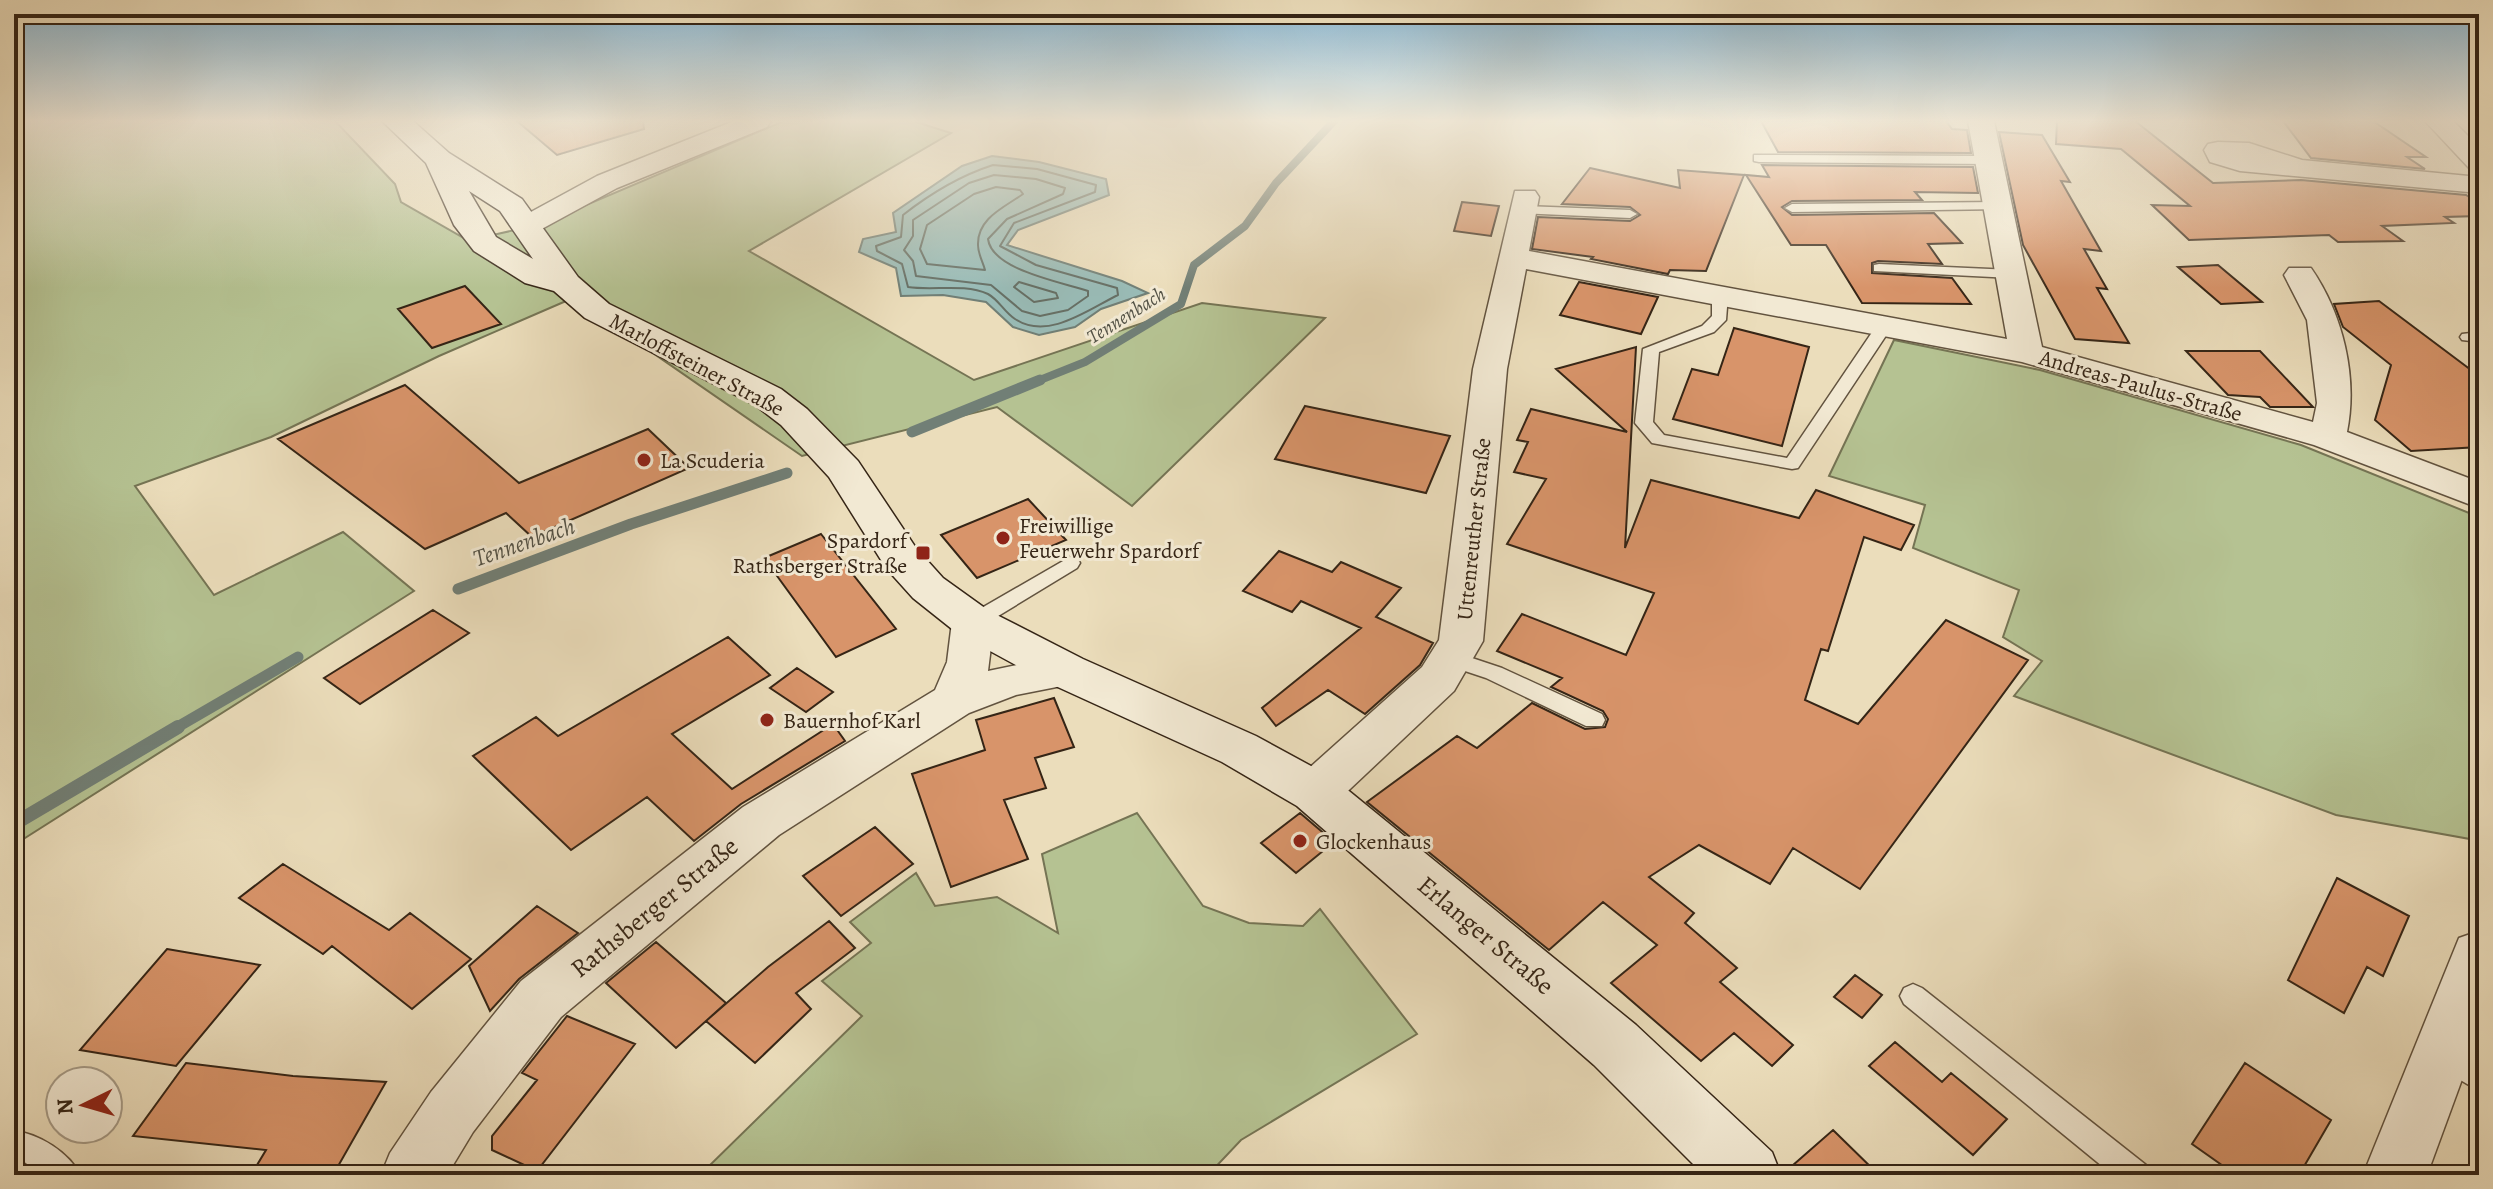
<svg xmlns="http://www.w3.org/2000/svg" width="2493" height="1189" font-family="Alegreya,serif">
	<rect width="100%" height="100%" fill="#ebddbb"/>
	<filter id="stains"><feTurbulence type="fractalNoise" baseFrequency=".0025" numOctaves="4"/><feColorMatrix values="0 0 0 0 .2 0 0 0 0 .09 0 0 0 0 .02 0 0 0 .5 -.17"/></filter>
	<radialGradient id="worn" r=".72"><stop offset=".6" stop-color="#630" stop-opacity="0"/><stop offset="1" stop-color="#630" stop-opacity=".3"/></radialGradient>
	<!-- green -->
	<path fill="#b5c292" stroke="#757454" stroke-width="2" d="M14 121H335L395 184 401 202 483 249 488 236 515 230 518 234 784 121H913L951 133 749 251 974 380 1202 303 1325 318 1132 506 997 407 802 456 573 298 439 356 271 437 135 486 214 595 343 532 414 591 14 845Z
		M1894 340 2040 370 2301 445 2479 517V804L2470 839 2336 815 2014 696 2042 661 2003 637 2019 590 1913 548 1925 505 1829 476Z
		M1137 813 1203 906 1249 923 1303 926 1320 909 1417 1034 1241 1140 1208 1175H705L707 1168 862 1016 822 981 871 943 850 922 916 873 935 906 997 897 1058 933 1042 854Z"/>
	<!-- water -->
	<path fill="#99bbb6" stroke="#717f76" stroke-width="2" d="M992 156 1039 162 1106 179 1109 195 1018 230 1007 245 1122 281 1148 293 1101 309 1075 327 1039 335 1013 327 986 302 943 295 901 296 896 268 859 252 863 239 896 232 893 213 962 166Z"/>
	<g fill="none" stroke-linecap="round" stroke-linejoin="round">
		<!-- shore -->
		<path stroke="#677066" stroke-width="2" d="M993 165 1037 169 1096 185 1095 192 1014 223 1000 246 1036 265 1117 288 1118 295C1089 309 1048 341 1015 319 1004 312 999 300 988 294 963 283 934 291 908 287L902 264 877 251 876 246 901 237 903 215C931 193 959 176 993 165Z
			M994 175 1036 179 1065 188 1063 194 1007 219 988 239C992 270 1061 282 1088 291V296L1068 310 1040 316 1022 311 991 285 916 276 913 261 904 250 913 236V220L969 183Z
			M996 187 1020 190 1023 194C1005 207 977 218 978 245 978 254 983 262 985 270L927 264 920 249 927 225 974 194Z
			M1019 282 1056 293 1058 298 1034 302 1014 287Z"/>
		<!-- stream-far2 -->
		<path stroke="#717f76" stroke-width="8" d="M1035 382 1085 362 1181 304 1194 265 1245 226 1276 183 1334 121"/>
		<!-- stream-far1 -->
		<path stroke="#717f76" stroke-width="11" d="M912 432 1040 380
			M458 589 631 524 787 473
			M174 729 298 657"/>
		<!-- stream -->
		<path stroke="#717f76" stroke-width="14" d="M14 824 178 727"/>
	</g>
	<!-- building -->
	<path fill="#d8946a" stroke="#352516" stroke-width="2" d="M517 121H643L644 129 557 155Z
		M1761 121H1946L1952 129 1967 130 1971 153 1778 152Z
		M2057 121H2135L2213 183 2301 180 2466 195 2479 203V216L2445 217 2454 223 2382 226 2403 241 2338 242 2329 235 2189 240 2152 205 2190 206 2121 149 2056 144Z
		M2283 121H2373L2426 157H2407L2425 169 2311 158Z
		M1999 132 2042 135 2070 182 2061 181 2101 251 2084 249 2107 289 2097 288 2129 343 2075 339 2023 245Z
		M1762 165 1973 167 1978 193 1915 192 1922 200 1792 201 1782 207 1792 215 1934 213 1962 243 1928 244 1942 264 1878 261 1872 263V273L1952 278 1971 304 1862 303 1826 245H1791L1746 175 1769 177Z
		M1590 168 1680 188 1678 170 1744 175 1706 271 1670 270 1668 274 1591 259 1593 257 1532 249 1538 217 1630 221 1640 215 1630 207 1562 204Z
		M1462 202 1499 206 1491 236 1454 231Z
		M2218 265 2262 302 2221 304 2178 267Z
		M1579 282 1658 297 1641 334 1560 315Z
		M465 286 501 324 432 348 398 309Z
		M2379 301 2479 376V447L2411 451 2375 420 2391 365 2343 327 2334 304Z
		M1734 328 1809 347 1782 446 1673 419 1692 369 1718 375Z
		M1636 347 1625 548 1651 480 1799 518 1816 490 1914 525 1901 550 1864 537 1828 651 1821 649 1805 700 1858 724 1946 620 2028 660 1860 889 1793 848 1770 884 1699 845 1649 877 1694 913 1685 923 1737 968 1720 982 1793 1045 1772 1066 1734 1033 1701 1061 1611 983 1657 945 1603 902 1549 950 1367 802 1457 736 1477 748 1532 703 1585 729 1605 727 1608 719 1603 711 1551 687 1562 678 1497 651 1522 614 1626 655 1654 593 1507 544 1546 479 1514 472 1528 442 1517 440 1531 409 1627 432 1556 369Z
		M2186 351H2260L2313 407H2270L2260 397 2228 395Z
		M405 385 519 483 648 429 689 468 532 537 506 513 425 549 278 439Z
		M1305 406 1450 436 1426 493 1275 459Z
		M1028 499 1066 540 977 578 941 535Z
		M821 534 896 629 836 657 764 558Z
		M1279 551 1332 572 1341 562 1401 588 1376 617 1433 643 1420 665 1365 714 1328 690 1276 726 1262 708 1361 628 1301 601 1292 612 1243 591Z
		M433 610 469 633 360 704 324 678Z
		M728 637 770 675 672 734 732 789 833 724 845 741 741 804 694 841 647 797 571 850 473 756 536 717 558 736Z
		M797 668 833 692 806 712 770 688Z
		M1054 698 1074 747 1035 758 1046 788 1004 800 1028 859 951 887 912 774 985 750 976 720Z
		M1300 813 1334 842 1296 873 1261 843Z
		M875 827 913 864 841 916 803 876Z
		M283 864 389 930 410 913 471 959 412 1009 332 946 323 954 239 898Z
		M2337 878 2409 916 2383 976 2367 967 2344 1013 2288 980Z
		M537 906 578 933 519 979 490 1011 469 966Z
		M829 921 855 948 796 993 811 1009 755 1063 706 1021 768 967Z
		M656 942 726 1003 676 1048 606 983Z
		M167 949 260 965 176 1066 80 1050Z
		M1855 975 1882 995 1862 1018 1834 997Z
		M567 1016 635 1044 537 1171 492 1150V1136L537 1080 522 1073Z
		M1895 1042 1942 1082 1951 1073 2007 1119 1973 1155 1869 1066Z
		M186 1063 293 1076 386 1082 333 1175H251L266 1150 133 1136Z
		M2245 1063 2331 1120 2299 1175H2236L2192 1144Z
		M1833 1130 1879 1175H1784V1173Z"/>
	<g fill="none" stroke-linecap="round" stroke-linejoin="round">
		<defs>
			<path id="service" d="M1754 155 1990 156 1997 160 1990 164 1759 162 1754 161Z
				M1999 202 2004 203V209L1792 212 1785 208 1792 204Z
				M1523 206 1630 210 1637 214 1630 218 1518 213 1516 210Z
				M1879 264 2012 270 2019 274 2012 278 1874 271V265Z
				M1720 289 1728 294 1726 320 1714 332 1659 352 1653 422 1664 435 1787 458 1879 322 1885 320 1893 325 1798 468 1792 469 1652 443 1635 423 1643 349 1702 326 1712 316V294Z
				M2479 332V342L2462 340 2460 337 2462 334Z
				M1070 557 1077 558 1080 563 1077 568 980 627H966L963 622 966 617Z
				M1451 651 1502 668 1602 714 1605 720 1602 726H1586L1486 678 1444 664 1440 659 1444 654Z
				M1913 984 1922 988 2146 1165 2151 1175H2113L1904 1004 1900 996 1904 988Z
				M2445 1043 2479 1063V1091L2435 1065 2431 1056 2435 1047Z
				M14 1131C38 1133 70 1153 80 1175H41L22 1160 14 1159Z"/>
			<path id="minor" d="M734 121H771L767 127 617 188 538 231H518L513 225 518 219 597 176Z
				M1968 121H1994L2042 347 2313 422 2317 403 2307 320 2284 275 2289 268H2311C2343 314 2358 377 2347 432L2479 482V508L2314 445 2022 362 1526 269 1507 369 1483 641 1454 691 1332 806 1315 811 1298 806 1291 792 1298 778 1422 667 1439 640 1473 369 1515 191H1535L1539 197 1529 251 2007 339Z
				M2425 121H2453L2479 147V170L2469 168Z
				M2218 142 2249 143 2302 160 2479 177V193L2240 171 2210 162 2204 150 2208 144Z
				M973 607 988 611 994 622 988 671 1066 655 1082 660 1088 671 1082 682 1016 695 969 713 779 835 561 1017 473 1132 447 1175H381L390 1153 431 1092 521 981 743 807 935 690 947 662 952 622 958 611Z"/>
			<path id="tertiary" d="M2479 931V1033L2427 1175H2363L2459 938Z"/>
			<path id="secondary" d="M382 121H413L449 153 522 199 578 277 609 304 781 389 807 409 858 461 916 548 943 578 989 611 1083 659 1256 736 1333 778 1636 1025 1772 1152 1781 1175H1704L1594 1065 1297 806 1222 762 1049 683 957 633 913 598 886 568 829 477 781 425 755 405 585 318 554 291 525 283 474 251 454 225 426 163ZM469 191 500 211 533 259 496 237Z"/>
		</defs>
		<!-- service casing -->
		<use href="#service" stroke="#62533f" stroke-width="3"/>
		<!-- minor casing -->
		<use href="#minor" stroke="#62533f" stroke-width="3"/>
		<!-- tertiary casing -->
		<use href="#tertiary" stroke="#62533f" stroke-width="3"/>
		<!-- secondary casing -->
		<use href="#secondary" stroke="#352516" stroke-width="3"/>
		<!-- service -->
		<use href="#service" fill="#f2e9d3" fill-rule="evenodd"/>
		<!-- minor -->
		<use href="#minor" fill="#f2e9d3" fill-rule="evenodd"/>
		<!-- tertiary -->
		<use href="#tertiary" fill="#f2e9d3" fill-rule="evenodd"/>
		<!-- secondary -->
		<use href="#secondary" fill="#f2e9d3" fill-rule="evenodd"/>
	</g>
	<!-- sky -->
	<linearGradient id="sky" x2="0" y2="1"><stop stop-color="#88b7d4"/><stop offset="0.42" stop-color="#f6f0e0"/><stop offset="1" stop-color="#f6f0e0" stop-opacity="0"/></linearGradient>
	<rect width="2493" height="288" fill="url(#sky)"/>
	<!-- markers -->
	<g fill="#8f2418" stroke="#f2e9d3" stroke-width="3">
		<circle cx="644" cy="460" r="8"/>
		<circle cx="1003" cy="538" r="8"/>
		<rect x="915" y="545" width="16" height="16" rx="4"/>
		<circle cx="767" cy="720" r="8"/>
		<circle cx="1300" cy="841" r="8"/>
	</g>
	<g text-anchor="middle" stroke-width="6" stroke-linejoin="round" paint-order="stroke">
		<!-- far-water labels -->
		<g font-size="20" font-style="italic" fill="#535246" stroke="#f2e9d3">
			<text transform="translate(1126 315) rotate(-32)" y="7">Tennenbach</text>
		</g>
		<!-- street labels -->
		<g font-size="22" fill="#352516" stroke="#f2e9d3">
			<text transform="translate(697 364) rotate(28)" y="8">Marloffsteiner Straße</text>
			<text transform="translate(2141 385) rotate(16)" y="8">Andreas-Paulus-Straße</text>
			<text transform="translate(1473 529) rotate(-84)" y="8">Uttenreuther Straße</text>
		</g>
		<!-- poi labels -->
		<g font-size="22" fill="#352516" stroke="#f2e9d3" text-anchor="start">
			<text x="660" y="468">La Scuderia</text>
			<text x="1019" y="533">Freiwillige<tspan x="1019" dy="25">Feuerwehr Spardorf</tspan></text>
			<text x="907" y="548" text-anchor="end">Spardorf<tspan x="907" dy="25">Rathsberger Straße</tspan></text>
			<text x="783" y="728">Bauernhof Karl</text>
			<text x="1316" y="849">Glockenhaus</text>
		</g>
		<!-- water labels -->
		<g font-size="24" font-style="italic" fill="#535246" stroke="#f2e9d3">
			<text transform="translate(524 542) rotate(-19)" y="8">Tennenbach</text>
		</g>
		<!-- near-street labels -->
		<g font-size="26" fill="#352516" stroke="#f2e9d3">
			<text transform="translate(654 907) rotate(-39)" y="9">Rathsberger Straße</text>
			<text transform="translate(1486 935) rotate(40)" y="9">Erlanger Straße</text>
		</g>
	</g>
	<!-- margin -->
	<rect width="2493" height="1189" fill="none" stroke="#ebddbb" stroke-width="48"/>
	<rect x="16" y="16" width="2461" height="1157" fill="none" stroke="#352516" stroke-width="4"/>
	<rect x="24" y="24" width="2445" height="1141" fill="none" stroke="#352516" stroke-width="2"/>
	<!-- north arrow -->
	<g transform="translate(84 1105) rotate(265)"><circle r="38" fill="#f2e9d3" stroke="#a69b87" stroke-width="2"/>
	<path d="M0-6L14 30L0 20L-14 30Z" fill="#8f2418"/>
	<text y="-12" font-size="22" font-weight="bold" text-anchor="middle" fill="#352516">N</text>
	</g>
	<rect width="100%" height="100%" filter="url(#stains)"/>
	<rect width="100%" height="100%" fill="url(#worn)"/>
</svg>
